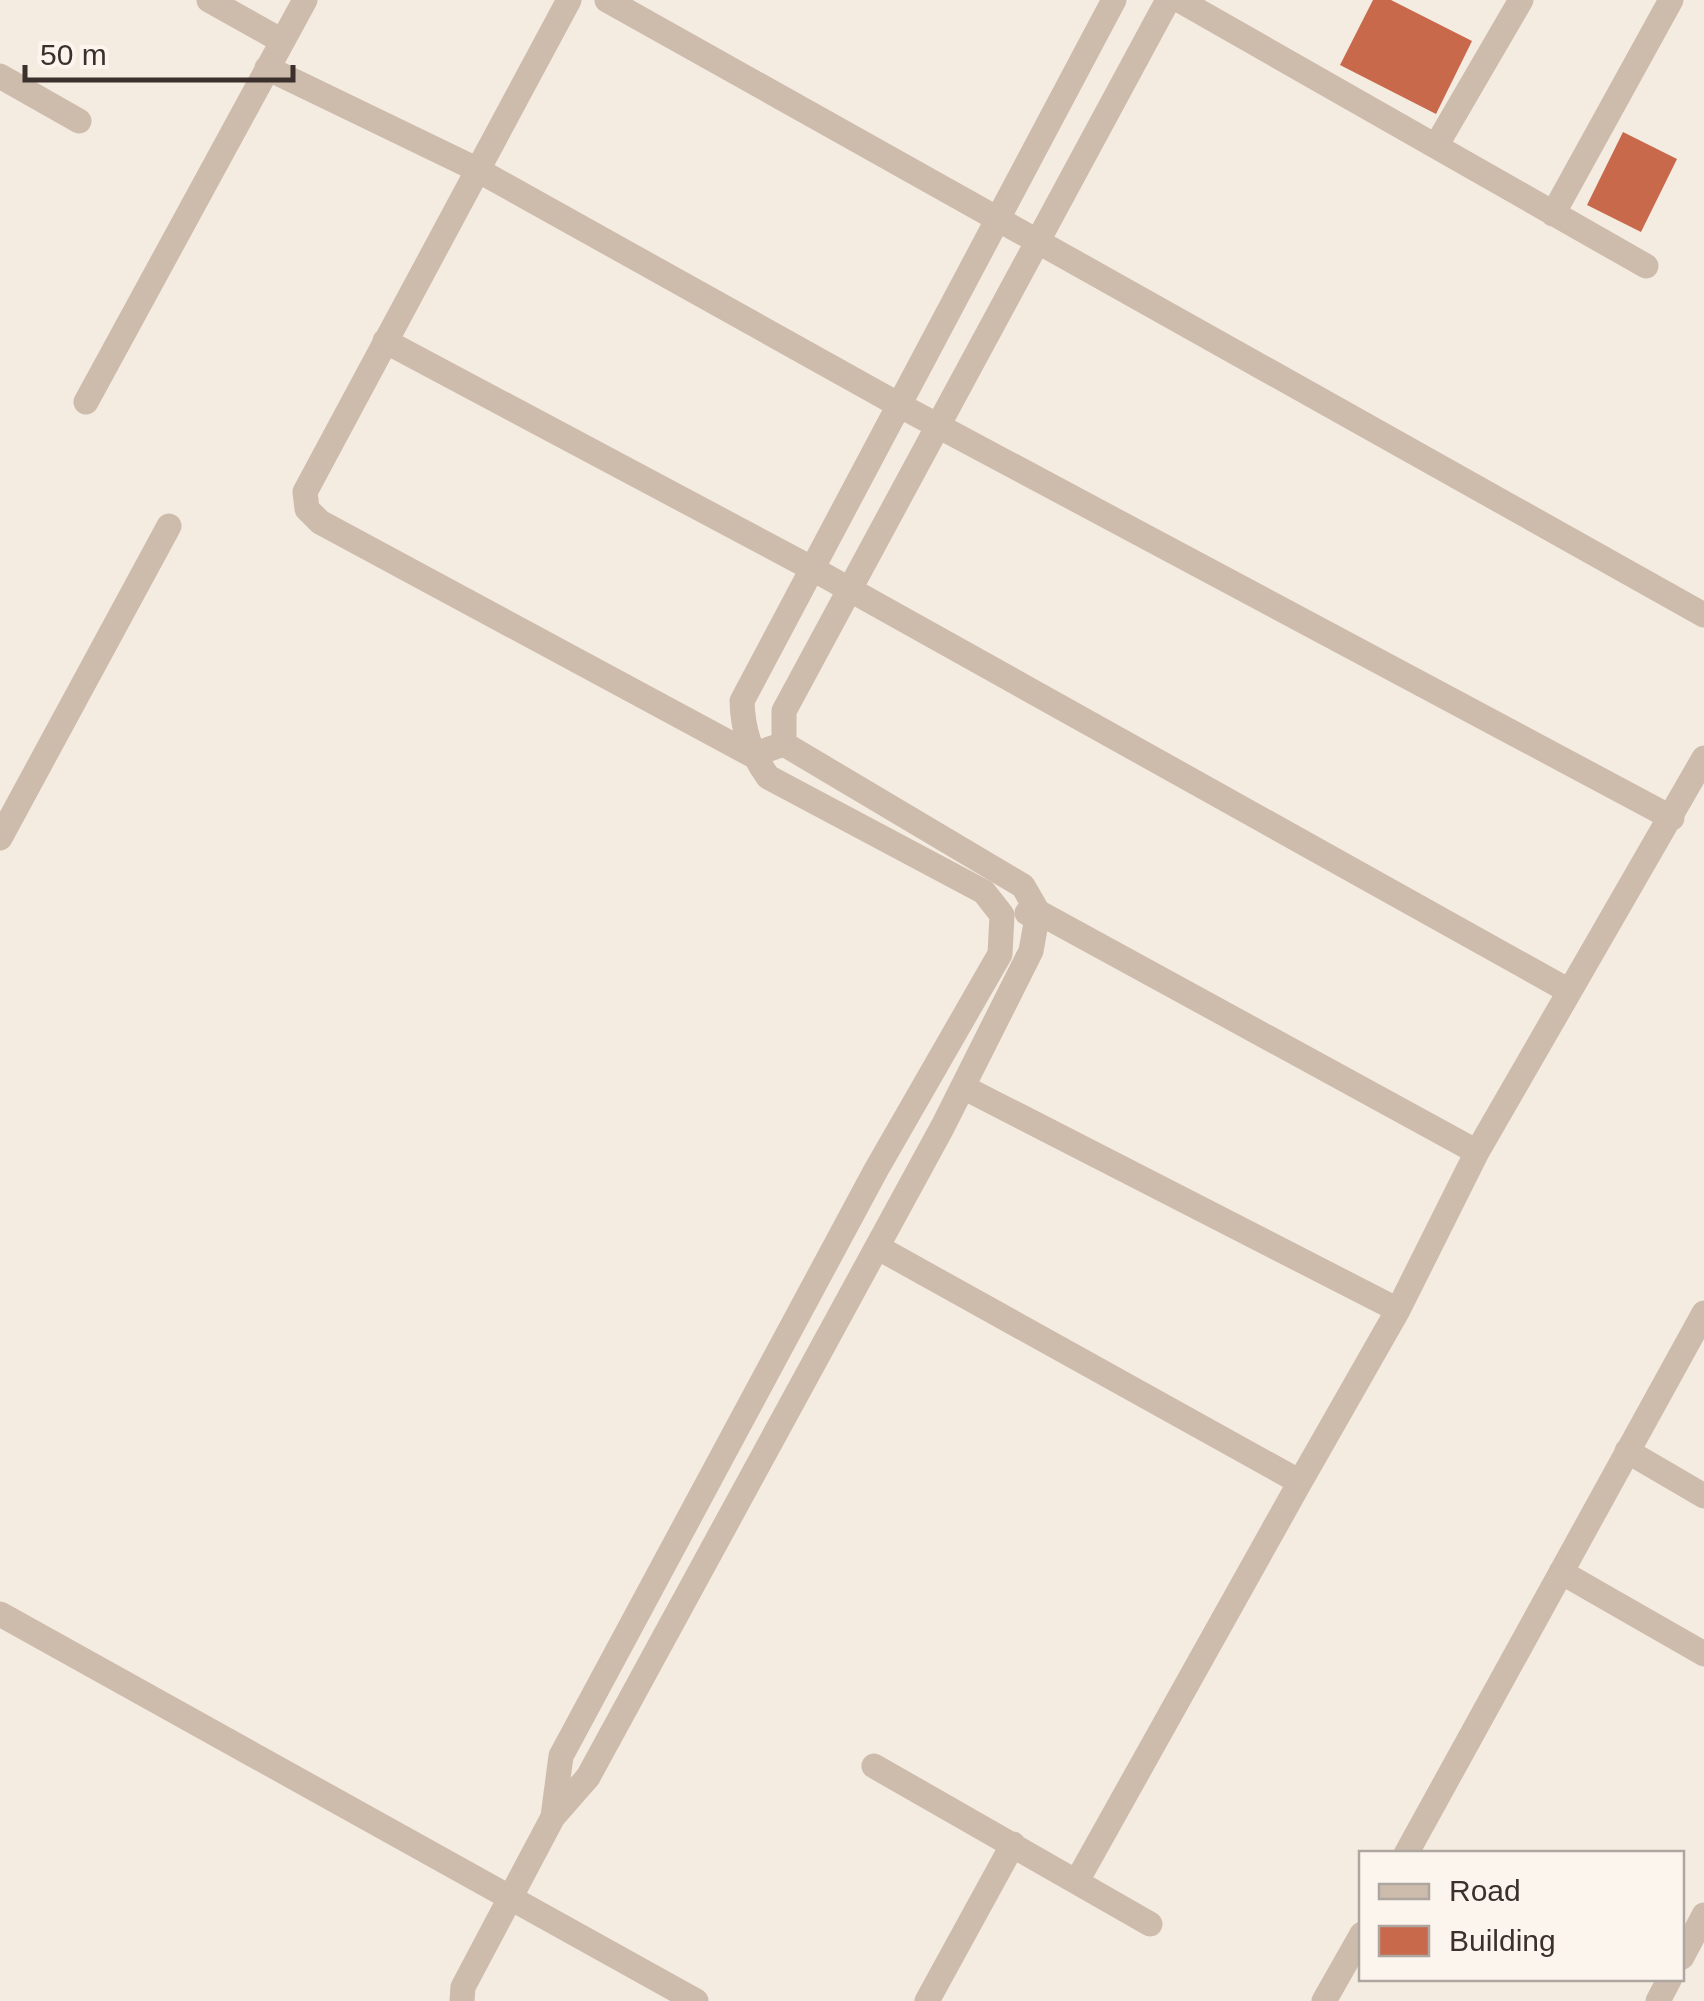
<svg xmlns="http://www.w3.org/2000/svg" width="1704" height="2001" font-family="Arial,sans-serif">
	<rect width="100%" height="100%" fill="#f4ebe1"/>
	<!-- building -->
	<path fill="#c8694b" d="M1373 0H1391L1472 41 1436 114 1340 65Z
		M1623 132 1677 159 1641 232 1587 205Z"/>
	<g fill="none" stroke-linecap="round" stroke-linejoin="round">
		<!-- minor -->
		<path stroke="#cdbbac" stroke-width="25" d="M209 0 282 41
			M607 0 1704 615
			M1179 0 1646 266
			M267 68 476 169 899 405 1672 818
			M0 76 79 121
			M1436 146 1521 0
			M1553 214 1671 0
			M385 341 813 569 1569 991
			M86 402 305 0
			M784 744V711L1168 0
			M0 838 169 526
			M1027 913 1038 912 1477 1152
			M963 1087 1398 1310
			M877 1247 1300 1482 1398 1310 1477 1152 1704 758
			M1627 1451 1704 1496
			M1561 1572 1704 1654
			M0 1614 696 2001
			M874 1766 1150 1924
			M553 1817 561 1756 876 1170 1000 954 1002 915 984 892 768 777C750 751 743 732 742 701L1114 0
			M1406 1854 1704 1313
			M1077 1881 1300 1482
			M1682 1957 1704 1915
			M462 2001 463 1987 553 1817 588 1777 943 1126 1031 951 1038 912 1023 886 784 744 752 755 320 522 307 509 305 492 569 0
			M927 2001 1013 1844
			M1324 2001 1362 1934
			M1658 2001 1670 1978"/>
	</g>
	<!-- legend -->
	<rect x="1359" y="1851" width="325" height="130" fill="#fbf5ee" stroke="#aea6a0" stroke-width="2.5"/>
	<rect x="1379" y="1884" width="50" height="15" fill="#cdbbac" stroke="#aea6a0" stroke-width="2.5"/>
	<text x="1449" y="1901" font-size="30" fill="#3b302b">Road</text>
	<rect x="1379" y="1926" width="50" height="30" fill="#c8694b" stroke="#aea6a0" stroke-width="2.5"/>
	<text x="1449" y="1951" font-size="30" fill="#3b302b">Building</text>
	<!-- scale -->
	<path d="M25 65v15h268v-15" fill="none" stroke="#3b302b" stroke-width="5"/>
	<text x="40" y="65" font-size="30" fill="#3b302b" stroke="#fbf5ee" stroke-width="8" paint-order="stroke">50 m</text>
</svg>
